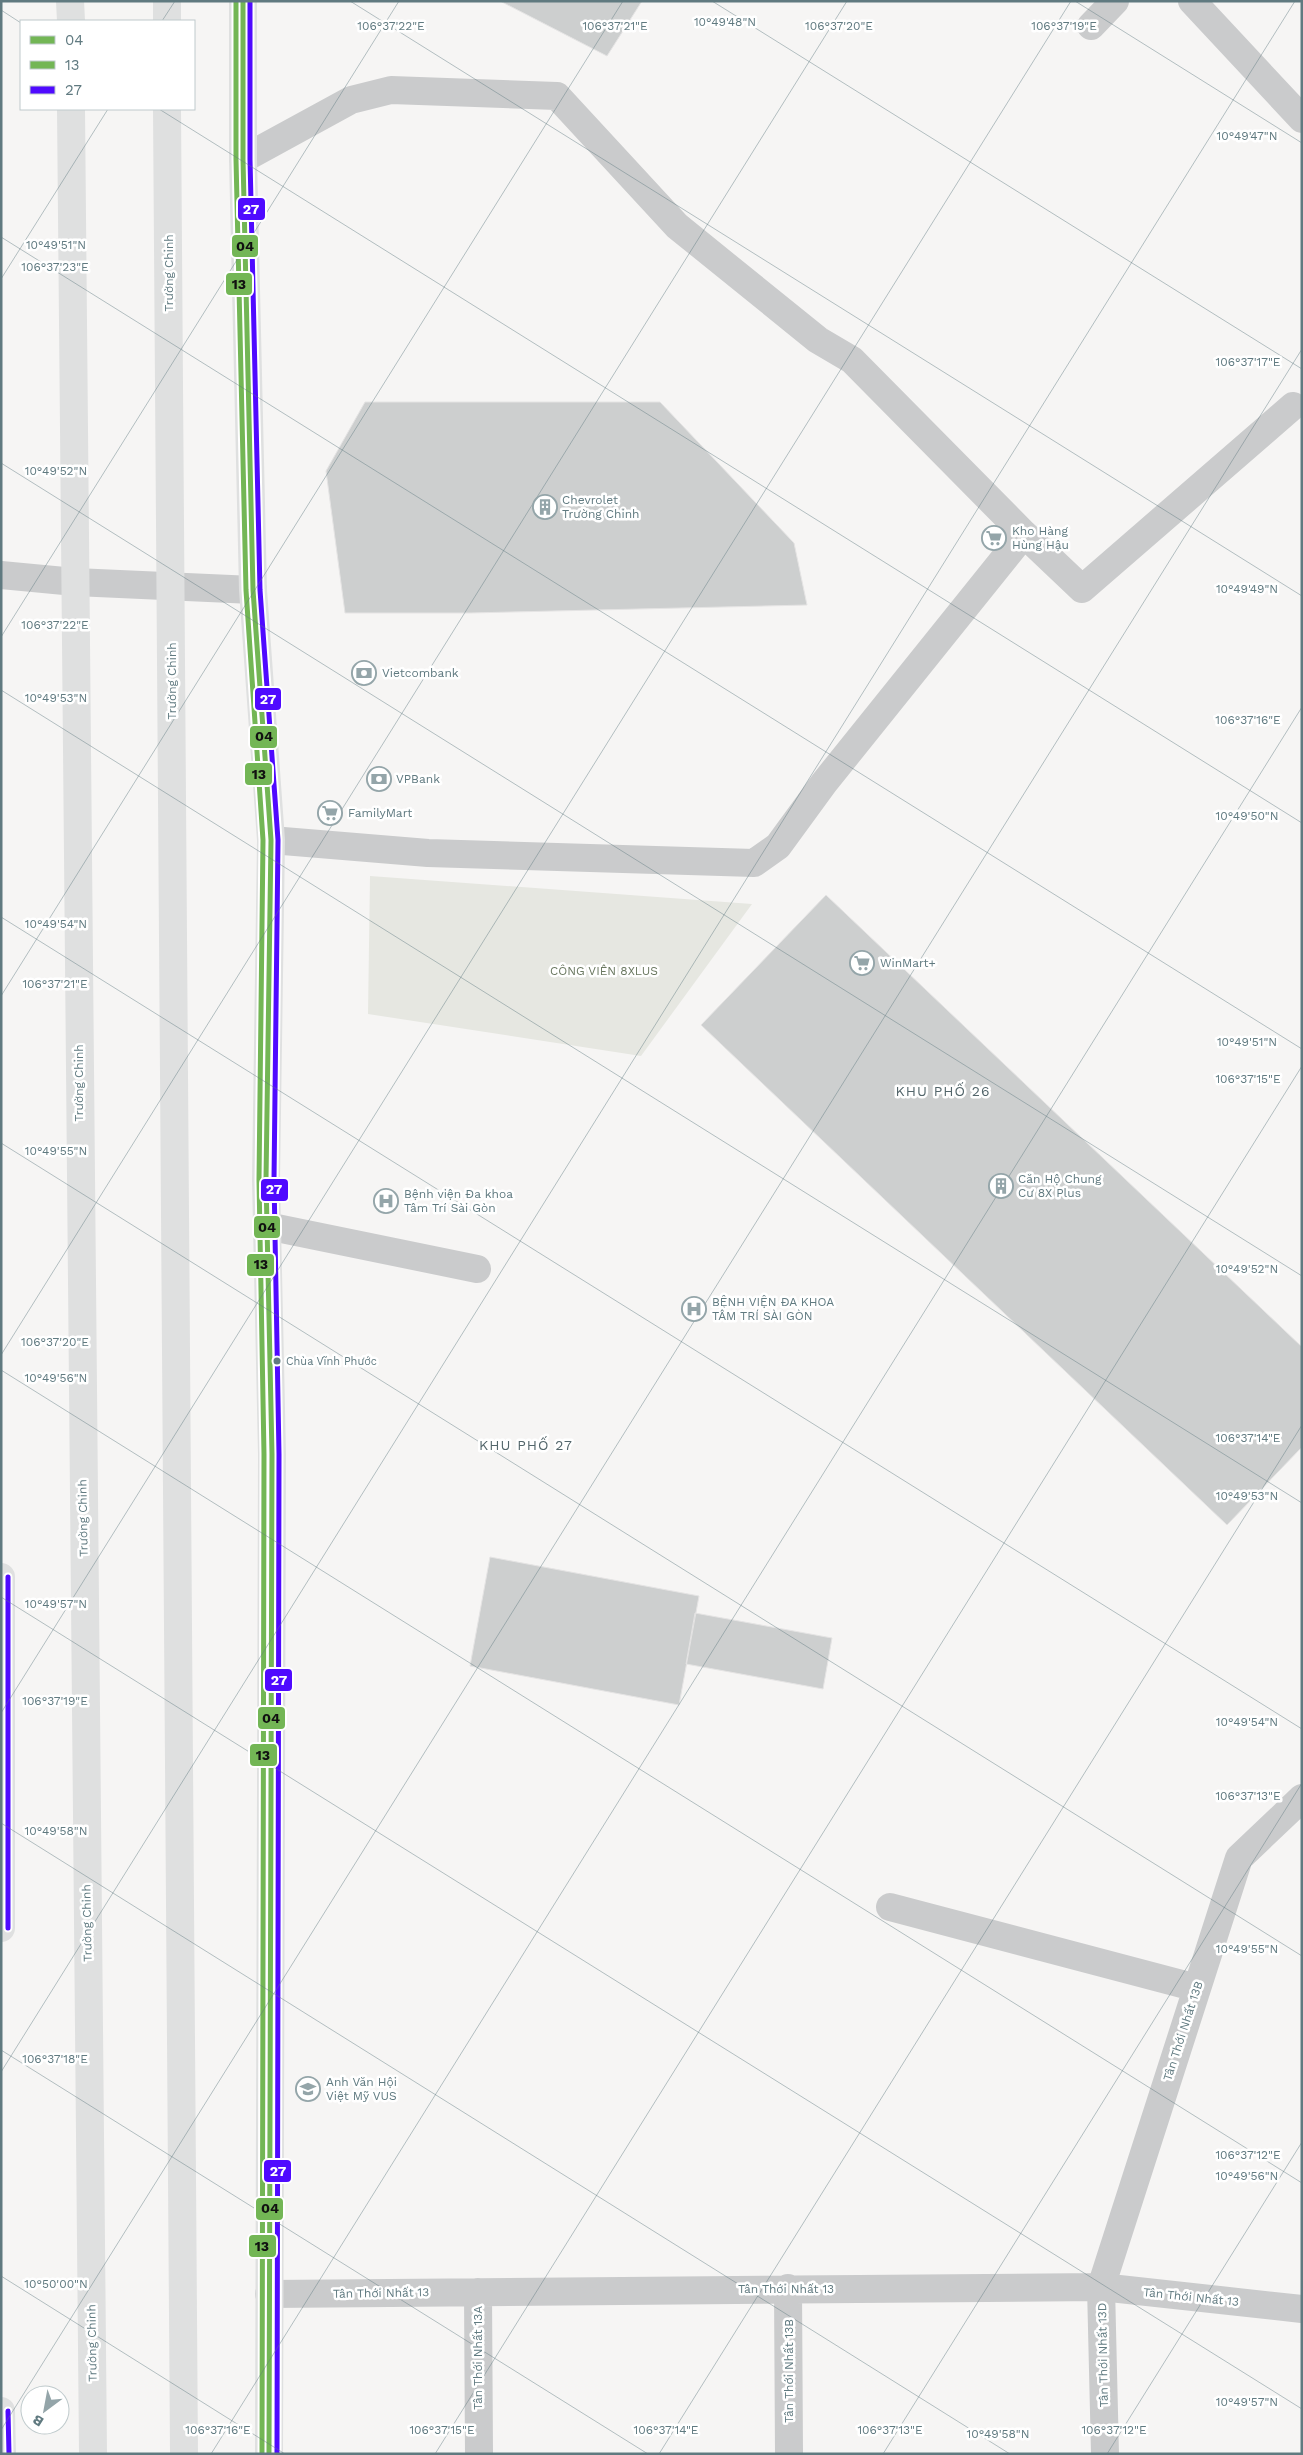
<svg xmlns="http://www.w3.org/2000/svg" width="1303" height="2455" font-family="'Work Sans',sans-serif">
	<rect width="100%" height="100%" fill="#f6f5f4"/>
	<!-- green -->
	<path fill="#e6e7e1" d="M370 876 752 904 641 1056 368 1014Z"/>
	<!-- building -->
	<path fill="#cdcfcf" stroke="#e5e4e4" d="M500 1H642L607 56Z
		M365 402H660L794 543 807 605 470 613H345L326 471Z
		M826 895 1302 1347V1447L1227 1525 701 1025Z
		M490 1557 699 1596 679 1705 470 1666Z
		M695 1613 832 1638 823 1689 686 1664Z"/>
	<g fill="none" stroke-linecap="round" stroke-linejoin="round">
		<!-- minor -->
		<path stroke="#cacbcc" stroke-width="28" d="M1192 1 1302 119
			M1091 26 1115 1
			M243 159 351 100 391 90 557 96 677 226 818 340 852 360 1024 534 1082 589 1293 406
			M1 575 75 582 253 590
			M271 840 428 853 754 863 778 846 824 783 1024 534
			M267 1226 477 1269
			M890 1907 1197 1988
			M788 2288 789 2454
			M478 2292 479 2454
			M269 2294 1101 2287 1302 2309
			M1105 2454 1101 2287 1239 1858 1302 1798"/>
		<!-- major -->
		<path stroke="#dfe0e0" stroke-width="28" d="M70 1 71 21
			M167 1V21
			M243 1V159L253 590 271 840 266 1180 272 1454 269 2454
			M71 109 93 2454
			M167 109 184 2454
			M1 1577V1928
			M1 2411 2 2454"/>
		<defs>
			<path id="bus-1" d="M243 1V159L253 590 271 840 266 1180 272 1454 269 2454"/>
			<path id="bus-2" d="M236 1V159L246 590 263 840 259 1180 264 1454 262 2454"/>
			<path id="bus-3" d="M250 1V159L260 590 278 840 274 1180 279 1454 277 2454
				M8 1577V1928
				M8 2411 9 2454"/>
		</defs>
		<!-- bus-1 casing -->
		<use href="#bus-1" stroke="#fff" stroke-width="9"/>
		<!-- bus-2 casing -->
		<use href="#bus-2" stroke="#fff" stroke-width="9"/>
		<!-- bus-3 casing -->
		<use href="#bus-3" stroke="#fff" stroke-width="9"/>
		<!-- bus-1 -->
		<use href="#bus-1" stroke="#73b655" stroke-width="5"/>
		<!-- bus-2 -->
		<use href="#bus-2" stroke="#73b655" stroke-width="5"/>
		<!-- bus-3 -->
		<use href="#bus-3" stroke="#4f0aff" stroke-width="5"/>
	</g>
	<!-- ticks -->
	<path fill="none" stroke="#607a80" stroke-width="1" stroke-opacity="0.45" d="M350 1 1302 596M712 1 1302 369M1075 1 1302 143M1 10 21 23M162 21 175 1M159 109 1302 823M1 237 1302 1049M1 279 108 109M1 463 1302 1276M1 637 399 1M1 690 1302 1503M1 917 1302 1729M1 996 623 1M1 1143 1302 1956M1 1355 847 1M1 1370 1302 2183M1 1597 1302 2409M1 1713 1071 1M1 1823 1010 2454M1 2050 648 2454M1 2072 1295 1M1 2276 285 2454M1 2430 1302 349M211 2454 1302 707M435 2454 1302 1066M659 2454 1302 1425M883 2454 1302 1783M1107 2454 1302 2142"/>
	<!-- icons -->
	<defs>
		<symbol id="building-ring" viewBox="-11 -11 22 22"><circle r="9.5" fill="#fff" stroke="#94a5a9" stroke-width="1.5"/><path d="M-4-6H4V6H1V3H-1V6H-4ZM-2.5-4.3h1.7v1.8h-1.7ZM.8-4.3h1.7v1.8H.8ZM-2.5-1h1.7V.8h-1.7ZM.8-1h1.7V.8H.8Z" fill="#94a5a9"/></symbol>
		<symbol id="supermarket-ring" viewBox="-11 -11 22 22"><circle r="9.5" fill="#fff" stroke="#94a5a9" stroke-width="1.5"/><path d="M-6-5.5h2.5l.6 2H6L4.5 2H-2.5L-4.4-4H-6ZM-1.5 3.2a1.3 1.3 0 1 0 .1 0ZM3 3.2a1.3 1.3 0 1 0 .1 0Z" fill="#94a5a9"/></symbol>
		<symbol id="bank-ring" viewBox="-11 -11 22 22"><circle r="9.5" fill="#fff" stroke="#94a5a9" stroke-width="1.5"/><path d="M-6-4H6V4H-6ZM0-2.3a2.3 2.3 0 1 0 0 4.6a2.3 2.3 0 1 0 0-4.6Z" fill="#94a5a9"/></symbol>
		<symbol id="hospital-ring" viewBox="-11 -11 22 22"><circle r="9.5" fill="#fff" stroke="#94a5a9" stroke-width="1.5"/><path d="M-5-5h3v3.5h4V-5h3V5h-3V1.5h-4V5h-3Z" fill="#94a5a9"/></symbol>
		<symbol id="school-ring" viewBox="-11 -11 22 22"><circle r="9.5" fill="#fff" stroke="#94a5a9" stroke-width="1.5"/><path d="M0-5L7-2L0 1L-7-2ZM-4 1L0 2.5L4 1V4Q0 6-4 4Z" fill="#94a5a9"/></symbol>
	</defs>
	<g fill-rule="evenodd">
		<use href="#building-ring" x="531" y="493" width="28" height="28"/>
		<use href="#supermarket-ring" x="980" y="524" width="28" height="28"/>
		<use href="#bank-ring" x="350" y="659" width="28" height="28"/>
		<use href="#bank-ring" x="365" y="765" width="28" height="28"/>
		<use href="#supermarket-ring" x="316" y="799" width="28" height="28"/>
		<use href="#supermarket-ring" x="848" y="949" width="28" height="28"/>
		<use href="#building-ring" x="987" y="1172" width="28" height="28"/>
		<use href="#hospital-ring" x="372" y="1187" width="28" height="28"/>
		<use href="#hospital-ring" x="680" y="1295" width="28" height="28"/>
		<use href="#school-ring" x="294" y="2075" width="28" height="28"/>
	</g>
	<!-- markers -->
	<circle fill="#607a80" stroke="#fff" stroke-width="2" cx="277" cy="1361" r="4.5"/>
	<g text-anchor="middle" stroke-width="5" stroke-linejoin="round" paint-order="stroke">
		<!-- bus labels -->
		<g font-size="11" fill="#607a80" stroke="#fff" text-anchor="start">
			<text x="286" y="1365">Chùa Vĩnh Phước</text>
		</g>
		<!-- street labels -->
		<g font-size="12" fill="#607a80" stroke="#fff">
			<text transform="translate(169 273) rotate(-90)" y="4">Trường Chinh</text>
			<text transform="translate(172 681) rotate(-90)" y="4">Trường Chinh</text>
			<text transform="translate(79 1083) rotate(-90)" y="4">Trường Chinh</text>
			<text transform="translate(83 1518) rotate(-91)" y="4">Trường Chinh</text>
			<text transform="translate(87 1923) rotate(-91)" y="4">Trường Chinh</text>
			<text transform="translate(1183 2031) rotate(-72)" y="4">Tân Thới Nhất 13B</text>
			<text x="786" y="2293">Tân Thới Nhất 13</text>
			<text transform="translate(381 2293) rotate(-1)" y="4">Tân Thới Nhất 13</text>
			<text transform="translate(1191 2297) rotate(6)" y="4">Tân Thới Nhất 13</text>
			<text transform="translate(92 2343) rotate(-91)" y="4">Trường Chinh</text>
			<text transform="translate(1103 2355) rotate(-91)" y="4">Tân Thới Nhất 13D</text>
			<text transform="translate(478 2358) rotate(-90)" y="4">Tân Thới Nhất 13A</text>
			<text transform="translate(789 2371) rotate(-90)" y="4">Tân Thới Nhất 13B</text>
		</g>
		<!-- poi labels -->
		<g font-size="12" fill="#607a80" stroke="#fff" text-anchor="start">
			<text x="562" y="504">Chevrolet<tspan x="562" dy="14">Trường Chinh</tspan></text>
			<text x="1012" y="535">Kho Hàng<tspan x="1012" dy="14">Hùng Hậu</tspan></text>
			<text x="382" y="677">Vietcombank</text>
			<text x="396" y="783">VPBank</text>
			<text x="348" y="817">FamilyMart</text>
			<text x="880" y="967">WinMart+</text>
			<text x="1018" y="1183">Căn Hộ Chung<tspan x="1018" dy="14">Cư 8X Plus</tspan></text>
			<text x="404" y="1198">Bệnh viện Đa khoa<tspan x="404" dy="14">Tâm Trí Sài Gòn</tspan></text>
			<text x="712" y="1306">BỆNH VIỆN ĐA KHOA<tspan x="712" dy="14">TÂM TRÍ SÀI GÒN</tspan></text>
			<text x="326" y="2086">Anh Văn Hội<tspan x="326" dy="14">Việt Mỹ VUS</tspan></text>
		</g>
		<!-- park labels -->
		<g font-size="12" fill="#6a7860" stroke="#fff">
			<text x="604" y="975">CÔNG VIÊN 8XLUS</text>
		</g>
		<!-- neighbourhood labels -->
		<g font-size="14" letter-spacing="1" fill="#53666b" stroke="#fff">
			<text x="943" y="1096">KHU PHỐ 26</text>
			<text x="526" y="1450">KHU PHỐ 27</text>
		</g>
	</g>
	<g font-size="12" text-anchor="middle" fill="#607a80" stroke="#fff" stroke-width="5" stroke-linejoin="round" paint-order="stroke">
		<text x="725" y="26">10°49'48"N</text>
		<text x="391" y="30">106°37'22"E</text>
		<text x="615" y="30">106°37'21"E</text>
		<text x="839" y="30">106°37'20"E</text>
		<text x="1064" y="30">106°37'19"E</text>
		<text x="1247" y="140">10°49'47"N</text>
		<text x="56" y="249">10°49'51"N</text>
		<text x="55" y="271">106°37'23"E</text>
		<text x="1248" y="366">106°37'17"E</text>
		<text x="56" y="475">10°49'52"N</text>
		<text x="1247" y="593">10°49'49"N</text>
		<text x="55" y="629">106°37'22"E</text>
		<text x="56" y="702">10°49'53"N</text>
		<text x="1248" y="724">106°37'16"E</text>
		<text x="1247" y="820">10°49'50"N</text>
		<text x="56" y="928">10°49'54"N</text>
		<text x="55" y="988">106°37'21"E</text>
		<text x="1247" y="1046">10°49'51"N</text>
		<text x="1248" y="1083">106°37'15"E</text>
		<text x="56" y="1155">10°49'55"N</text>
		<text x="1247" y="1273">10°49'52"N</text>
		<text x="55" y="1346">106°37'20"E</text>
		<text x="56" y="1382">10°49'56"N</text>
		<text x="1248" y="1442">106°37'14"E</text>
		<text x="1247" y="1500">10°49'53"N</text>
		<text x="56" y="1608">10°49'57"N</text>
		<text x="55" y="1705">106°37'19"E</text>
		<text x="1247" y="1726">10°49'54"N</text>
		<text x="1248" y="1800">106°37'13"E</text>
		<text x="56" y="1835">10°49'58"N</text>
		<text x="1247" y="1953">10°49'55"N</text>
		<text x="55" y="2063">106°37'18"E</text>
		<text x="1248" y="2159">106°37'12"E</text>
		<text x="1247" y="2180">10°49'56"N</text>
		<text x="56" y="2288">10°50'00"N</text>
		<text x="1247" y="2406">10°49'57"N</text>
		<text x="218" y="2434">106°37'16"E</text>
		<text x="442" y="2434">106°37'15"E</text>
		<text x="666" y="2434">106°37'14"E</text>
		<text x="890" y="2434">106°37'13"E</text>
		<text x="1114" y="2434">106°37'12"E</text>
		<text x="998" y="2438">10°49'58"N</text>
	</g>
	<g stroke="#fff" stroke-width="2">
		<rect x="237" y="197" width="29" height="24" rx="5" fill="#4f0aff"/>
		<rect x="231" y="234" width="28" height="24" rx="5" fill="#73b655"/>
		<rect x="225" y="272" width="28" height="24" rx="5" fill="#73b655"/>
		<rect x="254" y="687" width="28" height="24" rx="5" fill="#4f0aff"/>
		<rect x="249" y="725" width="29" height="24" rx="5" fill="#73b655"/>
		<rect x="244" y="762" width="29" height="24" rx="5" fill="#73b655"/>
		<rect x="260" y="1178" width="29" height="24" rx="5" fill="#4f0aff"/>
		<rect x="253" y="1215" width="28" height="24" rx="5" fill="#73b655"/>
		<rect x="246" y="1253" width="29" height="24" rx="5" fill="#73b655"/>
		<rect x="264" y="1668" width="29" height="24" rx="5" fill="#4f0aff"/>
		<rect x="257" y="1706" width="29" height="24" rx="5" fill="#73b655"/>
		<rect x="249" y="1743" width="29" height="24" rx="5" fill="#73b655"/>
		<rect x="263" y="2159" width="29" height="24" rx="5" fill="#4f0aff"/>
		<rect x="255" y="2197" width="29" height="24" rx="5" fill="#73b655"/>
		<rect x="248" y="2234" width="29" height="24" rx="5" fill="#73b655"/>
	</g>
	<g font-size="14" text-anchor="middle" font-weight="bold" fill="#fff">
		<text x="251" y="214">27</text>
		<text x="268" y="704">27</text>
		<text x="274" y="1194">27</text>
		<text x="279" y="1685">27</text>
		<text x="278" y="2176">27</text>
	</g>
	<g font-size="14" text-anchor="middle" font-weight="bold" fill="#111">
		<text x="245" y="251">04</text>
		<text x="239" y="289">13</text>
		<text x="264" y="741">04</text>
		<text x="259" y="779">13</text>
		<text x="267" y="1232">04</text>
		<text x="261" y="1269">13</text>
		<text x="271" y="1723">04</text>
		<text x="263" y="1760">13</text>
		<text x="270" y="2213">04</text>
		<text x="262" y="2251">13</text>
	</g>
	<!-- border -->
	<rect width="1303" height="2455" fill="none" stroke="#607a80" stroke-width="5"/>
	<!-- legend -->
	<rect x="20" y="20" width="175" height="90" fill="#ffffff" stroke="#bfcacc"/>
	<rect x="30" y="36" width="25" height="8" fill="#73b655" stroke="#bfcacc"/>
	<text x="65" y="45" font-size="15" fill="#607a80">04</text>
	<rect x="30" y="61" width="25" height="8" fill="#73b655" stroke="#bfcacc"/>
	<text x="65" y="70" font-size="15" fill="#607a80">13</text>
	<rect x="30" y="86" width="25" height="8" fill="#4f0aff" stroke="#bfcacc"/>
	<text x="65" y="95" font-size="15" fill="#607a80">27</text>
	<!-- north arrow -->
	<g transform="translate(45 2410) rotate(212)"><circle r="24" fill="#ffffff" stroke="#bfcacc"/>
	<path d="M0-4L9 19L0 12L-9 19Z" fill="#94a5a9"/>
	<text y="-8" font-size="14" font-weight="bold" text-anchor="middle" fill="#607a80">B</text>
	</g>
</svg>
